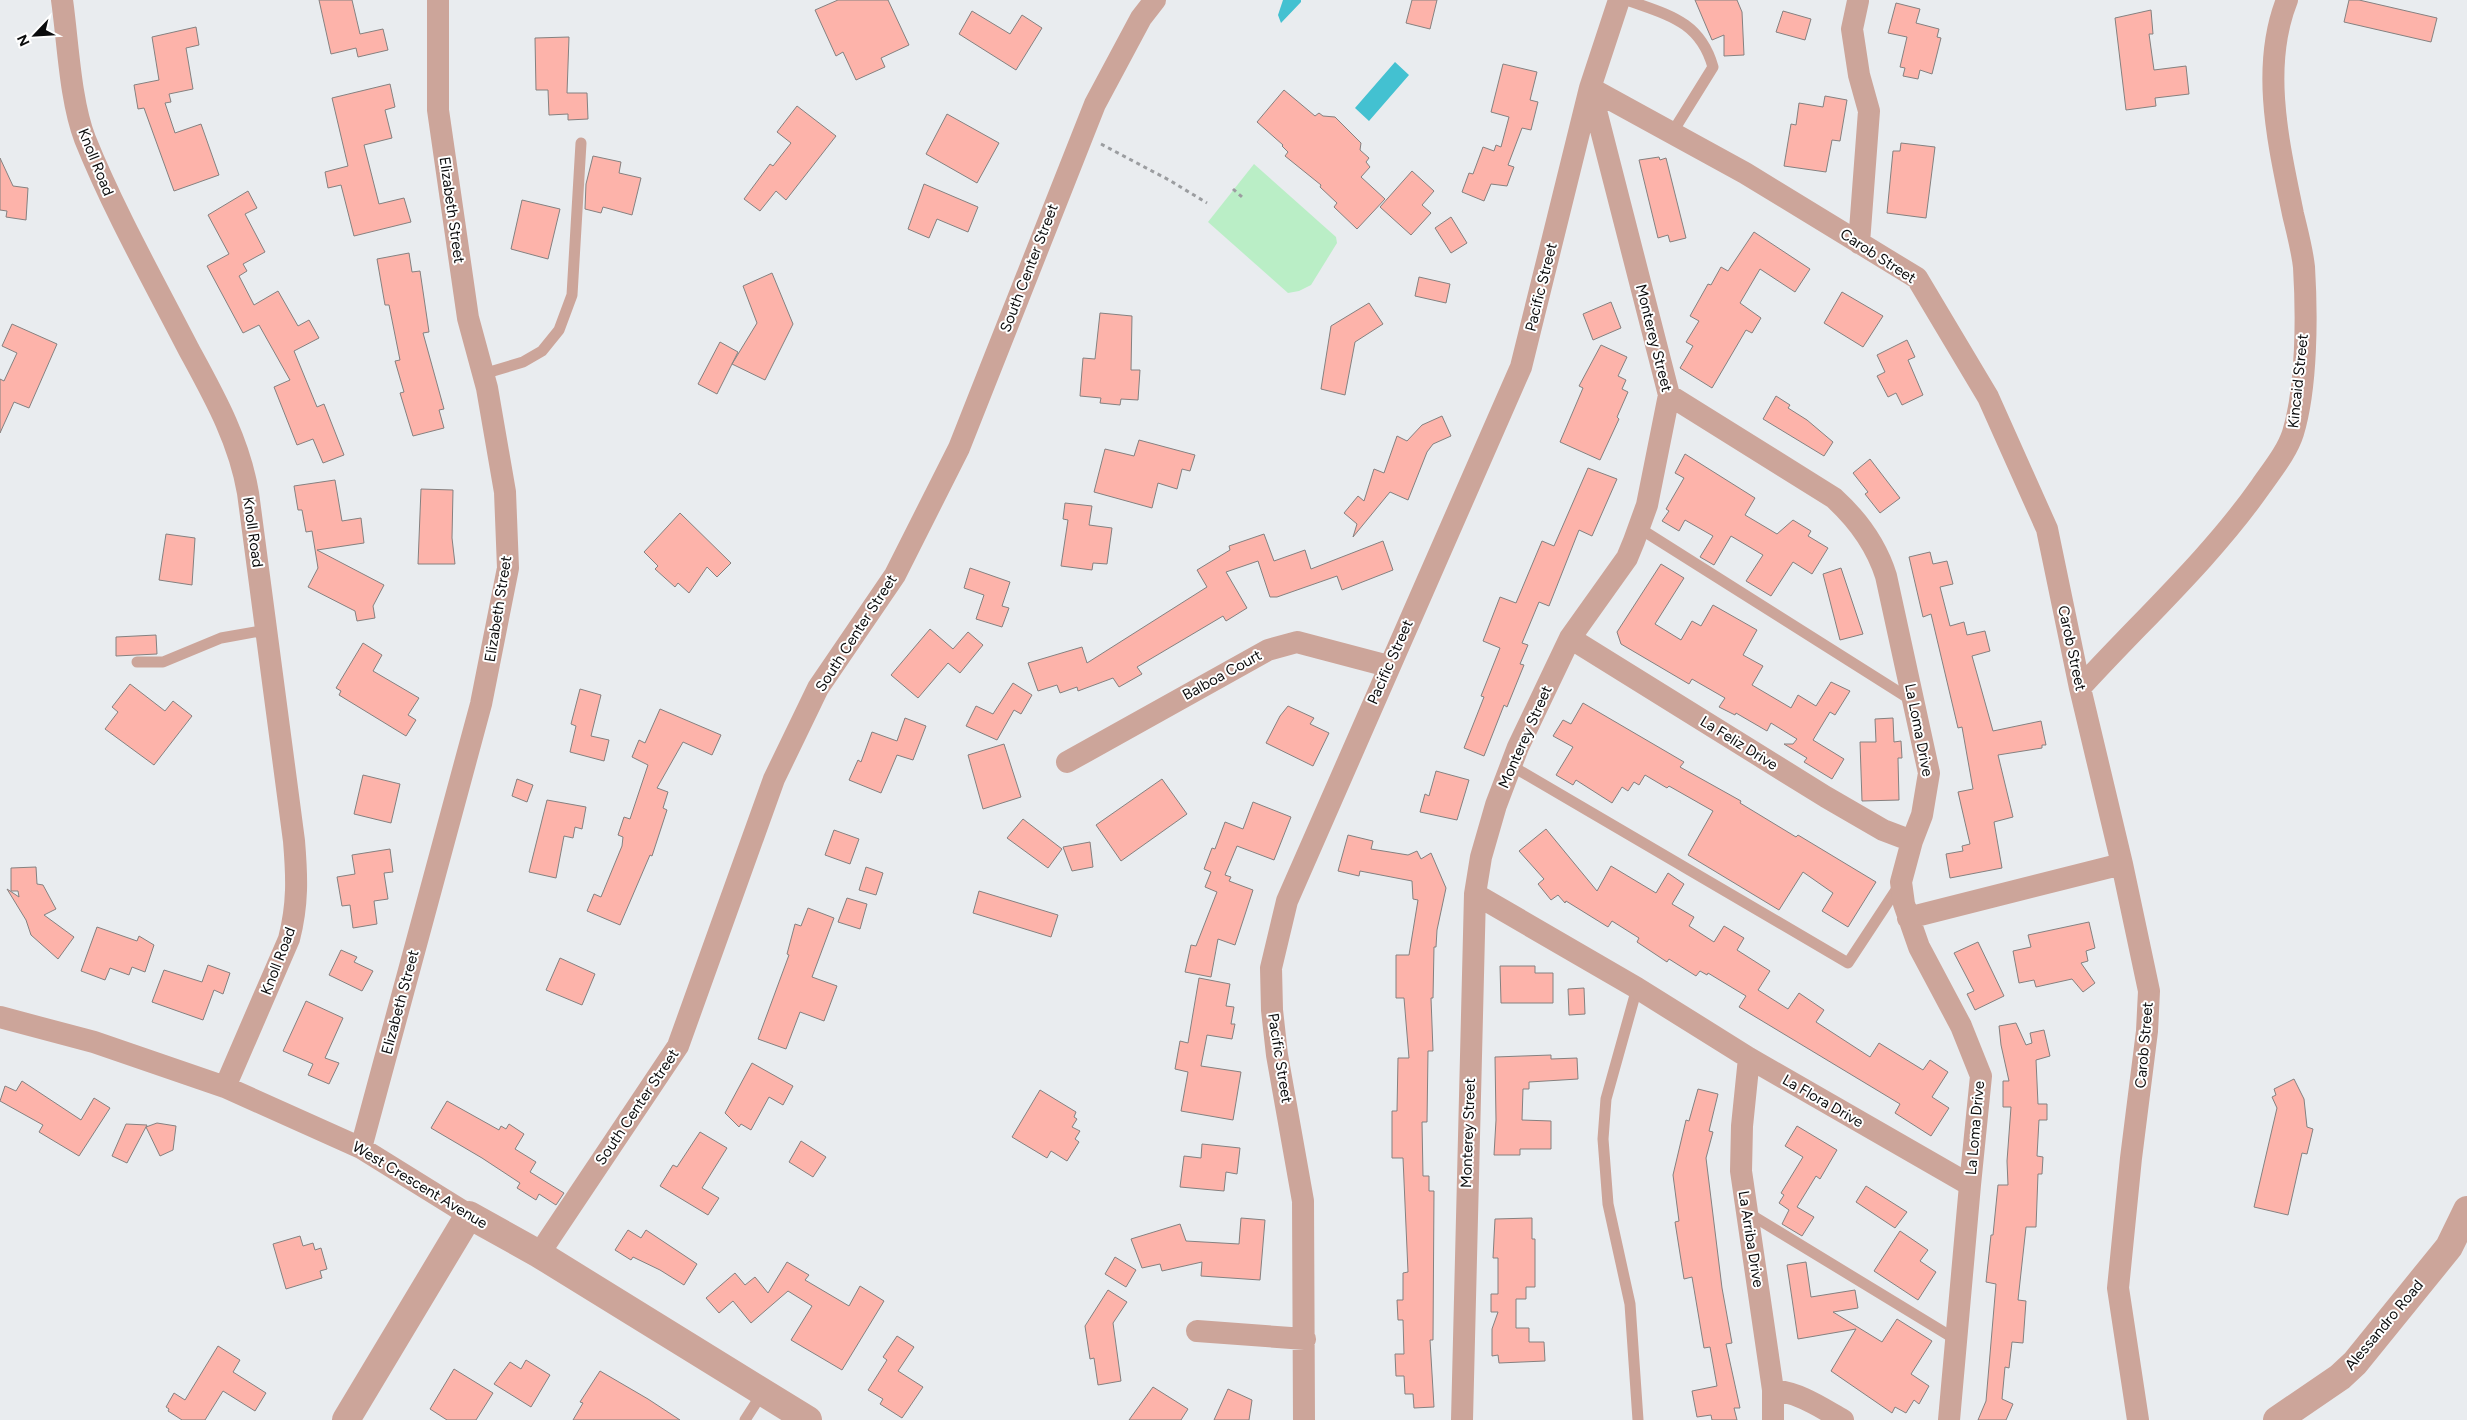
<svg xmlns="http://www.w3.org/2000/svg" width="2467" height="1420" font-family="Figtree,sans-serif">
	<rect width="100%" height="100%" fill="#e9ecef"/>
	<!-- green -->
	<path fill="#baeec6" d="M1254 164 1336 237 1337 243 1311 285 1299 291 1288 293 1208 222Z"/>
	<!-- water -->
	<path fill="#43c1d1" d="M1283 0H1301V2L1281 23 1278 15Z
		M1395 62 1409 75 1369 121 1355 108Z"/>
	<!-- building -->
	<path fill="#fdb3aa" stroke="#858180" d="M319 0H352L360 34 383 29 388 50 358 57 356 48 331 54Z
		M838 0H888L909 45 881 58 885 67 856 80 843 52 836 56 815 10Z
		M1412 0H1437L1430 29 1406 23Z
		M1695 0H1737L1742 12 1744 55 1724 56V35L1712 40Z
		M2349 0H2359L2437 18 2431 42 2344 22Z
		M1896 3 1920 9 1916 23 1939 29 1937 37 1941 38 1932 74 1920 70 1918 79 1903 76 1905 68 1900 67 1907 37 1888 33Z
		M2151 10 2153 34H2149L2154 70 2186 66 2189 94 2155 98 2156 106 2126 110 2115 18Z
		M972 11 1010 34 1022 15 1042 28 1016 70 959 34Z
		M1783 11 1811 19 1805 40 1776 32Z
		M196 27 199 45 186 48 193 89 169 94 171 102 165 103 175 133 201 124 219 175 174 191 144 108 138 109 134 85 159 80 152 37Z
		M569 37 567 93H587L588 119 568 120V114L549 115 548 90H536L535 38Z
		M1503 64 1537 72 1530 100 1538 102 1531 130 1522 128 1508 165 1514 167 1507 186 1491 184 1484 201 1462 192 1469 173 1473 174 1483 147 1494 151 1496 145 1501 147 1509 117 1491 112Z
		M390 84 395 107 385 110 392 138 364 145 379 204 404 198 411 222 354 236 341 185 328 188 325 172 348 166 332 98Z
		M1284 90 1315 116 1319 113 1323 116 1335 117 1361 143 1360 150 1369 158 1366 162 1370 167 1361 177 1385 199 1357 229 1334 207 1337 203 1320 187 1321 185 1285 156 1288 152 1282 146 1283 145 1257 122Z
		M1825 96 1847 100 1840 141 1832 140 1826 172 1784 166 1791 124 1796 125 1799 103 1823 107Z
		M797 106 836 136 786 200 776 191 760 211 744 199 770 164 773 166 791 143 777 132Z
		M947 114 999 143 977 183 926 154Z
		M1901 143 1935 147 1926 218 1887 213 1893 151H1900Z
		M593 156 621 162 619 173 641 178 632 215 603 207 601 213 585 209 586 184Z
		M1659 157 1660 160 1666 158 1686 238 1670 242 1668 235 1658 238 1639 160Z
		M0 158 13 186 28 188 26 220 6 217 7 211 0 210Z
		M1412 171 1434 191 1422 205 1431 213 1411 235 1380 207Z
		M924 184 978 207 968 232 937 219 929 238 908 229Z
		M248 191 257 208 245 214 265 252 243 264 247 271 239 276 254 305 278 291 298 326 309 320 319 338 294 351 317 407 324 404 344 455 323 463 313 439 297 445 274 387 290 380 259 325 243 333 207 266 229 254 208 215Z
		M522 200 560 209 548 259 511 249Z
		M1451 217 1467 243 1451 253 1435 228Z
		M1754 232 1810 269 1795 292 1760 269 1740 303 1761 318 1752 333 1746 330 1712 388 1680 368 1693 346 1686 342 1699 321 1690 316 1708 284 1711 285 1721 267 1728 271Z
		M409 253 412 272 420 271 429 332 423 333 444 409 439 410 444 428 413 436 400 393 404 392 395 361 400 360 389 305H385L377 259Z
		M772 273 793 324 765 380 732 364 757 323 743 286Z
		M1419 277 1450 284 1446 303 1415 296Z
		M1842 292 1883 316 1863 347 1824 323Z
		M1611 302 1621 328 1593 340 1583 314Z
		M1369 303 1383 324 1355 342 1345 395 1321 389 1331 326Z
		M1100 313 1132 316 1131 370H1140L1138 400 1121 399 1120 405 1100 403 1101 398 1080 396 1083 358 1095 359Z
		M12 324 57 344 29 408 14 402 0 433V379L4 381 17 353 2 346Z
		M1907 340 1915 357 1908 360 1923 395 1902 405 1896 393 1888 397 1877 376 1885 372 1877 355Z
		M720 342 738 352 717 394 698 384Z
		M1601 345 1627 357 1618 376 1626 380 1622 389 1628 392 1617 417 1619 419 1600 460 1560 442 1583 388 1579 386Z
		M1776 396 1790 405 1788 408 1807 420 1833 442 1824 456 1763 419Z
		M1442 416 1451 436 1433 444 1427 452 1408 500 1390 492 1353 537 1357 524 1344 513 1358 496 1364 501 1374 469 1384 473 1397 436 1407 441 1422 425Z
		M1139 440 1195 455 1190 471 1182 469 1177 489 1158 483 1152 508 1094 492 1105 449 1134 456Z
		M1685 454 1755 498 1745 515 1777 534 1793 520 1811 531 1808 536 1828 548 1812 574 1793 562 1771 596 1746 581 1763 555 1731 536 1714 565 1700 557 1713 536 1685 520 1679 531 1662 521 1669 511 1666 509 1684 478 1675 473Z
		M1870 459 1900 498 1880 513 1865 494 1868 492 1853 473Z
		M1588 468 1617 479 1592 536 1579 530 1549 606 1539 602 1522 643 1528 645 1520 664 1524 665 1507 707 1504 705 1484 756 1464 748 1484 697 1481 696 1500 648 1483 641 1500 597 1516 603 1542 541 1554 546Z
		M335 480 342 521 361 518 364 543 317 550 384 585 373 606 375 618 357 621 355 611 308 587 318 568 312 531 306 532 302 510H298L294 486Z
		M421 489 453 490 452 538 455 564H418Z
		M1065 503 1092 506 1089 525 1112 528 1107 564 1093 563 1092 570 1061 566 1068 520 1063 519Z
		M680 513 731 563 717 577 707 567 689 593 678 583 675 587 655 569 658 566 644 552Z
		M166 534 195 538 192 585 159 580Z
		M1264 534 1274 561 1305 550 1311 569 1383 541 1393 570 1342 590 1337 576 1277 597H1270L1258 561 1226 572 1247 608 1226 621 1223 616 1137 667 1142 674 1119 687 1113 678 1078 691 1077 687 1060 693 1057 685 1038 691 1028 663 1082 647 1087 663 1207 587 1197 570 1230 550 1229 546Z
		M1930 552 1933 564 1947 561 1953 584 1940 587 1950 626 1964 622 1967 635 1985 631 1990 651 1972 656 1993 731 2041 721 2046 745H2042V748L1998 755 2013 817 1994 822 2002 868 1950 878 1946 854 1963 851 1962 846 1970 844 1958 792 1973 789 1962 727 1958 728 1931 614 1923 617 1909 557Z
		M1661 564 1684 578 1655 624 1681 640 1692 621 1701 626 1713 605 1757 630 1743 655 1763 666 1752 685 1791 708 1798 695 1816 706 1831 682 1850 691 1835 715 1830 712 1813 740 1844 759 1832 779 1804 762 1807 758 1784 744H1793L1797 739 1771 723 1767 731 1736 713 1735 715 1719 707 1725 698 1692 679 1689 684 1621 644 1617 632Z
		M970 568 1010 582 1002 606 1009 608 1002 627 976 619 984 595 964 588Z
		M1841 568 1863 634 1840 640 1823 574Z
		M930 629 953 649 968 632 983 645 960 673 948 663 918 698 891 675Z
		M156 635 157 654 116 656V637Z
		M363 643 382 655 373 671 419 698 408 715 416 720 406 736 339 695 341 691 336 688Z
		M1013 683 1032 695 1021 714 1014 710 997 740 966 726 976 706 993 714Z
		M130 684 165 711 173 701 192 716 154 765 105 729 118 712 112 707Z
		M580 689 601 695 591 736 609 740 604 761 570 752 576 726 571 724Z
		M1583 703 1684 762 1680 767 1741 801 1740 803 1796 837 1798 835 1876 882 1848 927 1822 911 1833 893 1803 872 1779 910 1688 855 1713 811 1669 786 1667 788 1645 775 1639 785 1634 782 1628 791 1622 787 1612 803 1576 780 1573 785 1556 775 1573 747 1553 736 1563 720 1571 724Z
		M1288 706 1314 718 1310 724 1329 733 1313 766 1266 743 1280 716Z
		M660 709 721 735 712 755 683 742 657 788 668 792 663 808 667 810 652 856 650 855 620 925 587 911 594 894 601 897 622 846 623 837 618 835 624 817 630 819 648 765 632 757 639 740 645 743Z
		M905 718 926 726 913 760 897 755 881 793 849 780 858 760 861 762 872 732 897 741Z
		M1893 718 1894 742 1901 741 1902 758H1898L1899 800 1862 801 1860 742H1876L1875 719Z
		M1004 744 1021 797 983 809 968 755Z
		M1436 771 1469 780 1457 820 1420 812 1425 794 1429 796Z
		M363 775 400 784 391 823 354 814Z
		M517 779 533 785 527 802 512 796Z
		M1162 779 1187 814 1121 861 1096 825Z
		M547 800 586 807 582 829 575 827 573 838 564 836 556 878 529 872Z
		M1253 802 1291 817 1274 860 1237 846 1225 875 1231 877 1229 881 1253 890 1235 945 1218 939 1211 977 1185 972 1191 945 1196 946 1217 892 1205 887 1211 872 1204 869 1212 848 1215 849 1225 822 1243 829Z
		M1023 819 1062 849 1048 868 1007 838Z
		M1546 829 1597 891 1611 866 1656 893 1668 873 1684 884 1672 904 1694 917 1689 926 1714 942 1724 926 1744 938 1737 950 1770 971 1758 990 1788 1009 1799 993 1824 1010 1816 1022 1870 1057 1879 1043 1923 1070 1930 1060 1948 1072 1932 1097 1949 1108 1931 1136 1895 1113 1900 1104 1739 1007 1746 996 1708 973 1707 975 1700 971 1696 976 1669 959 1667 962 1637 942 1639 938 1612 921 1608 927 1566 901 1565 903 1558 895 1551 900 1538 884 1544 879 1519 851Z
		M834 830 859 839 850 864 825 855Z
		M1348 835 1373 841 1371 849 1408 855 1417 851 1421 859 1431 853 1446 888 1437 930 1436 947H1434L1433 998H1431L1433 1051H1428L1427 1122H1422L1423 1176H1429V1191H1434L1433 1340H1430L1434 1407 1414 1408 1413 1394H1405L1404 1376H1396L1395 1354H1404L1403 1320H1398L1397 1300H1403V1273L1408 1272 1403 1158H1392V1111H1397L1398 1058H1409L1404 998H1396V955H1409L1418 900 1413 899 1412 881 1360 871 1359 876 1338 871Z
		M1090 842 1093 867 1072 871 1063 847Z
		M390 849 393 872 384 873 388 899 374 901 377 924 353 928 350 905 342 906 337 877 355 874 352 855Z
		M36 867 37 884 43 885 56 909 44 915 74 937 58 959 31 935 26 920 7 889 19 897 18 891H11V868Z
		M866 867 883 873 876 895 859 890Z
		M979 891 1058 915 1051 937 973 913Z
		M847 898 867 904 860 929 838 922Z
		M808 908 834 918 812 977 837 986 824 1021 800 1012 786 1049 758 1039 789 955 787 954 795 924 801 926Z
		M2089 922 2095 948 2086 951 2088 961 2081 963 2095 983 2083 992 2072 979 2036 987 2034 980 2019 983 2013 951 2031 947 2028 935Z
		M97 927 137 941 139 936 154 945 145 972 132 967 129 975 110 968 105 980 81 971Z
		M1978 942 2004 996 1975 1010 1967 994 1974 991 1954 953Z
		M341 950 357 957 354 962 373 971 362 991 329 975Z
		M560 958 595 974 582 1005 546 990Z
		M208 965 230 973 223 994 214 990 203 1020 152 1002 164 970 202 982Z
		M1500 966H1535V973H1553V1003H1501Z
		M1199 978 1230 984 1226 1006 1234 1007 1231 1024H1235L1232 1039 1207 1035 1201 1066 1241 1072 1233 1120 1181 1111 1188 1072 1175 1069 1180 1041 1188 1043Z
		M1584 988 1585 1014 1569 1015 1568 989Z
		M306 1001 343 1018 325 1058 339 1063 329 1084 308 1075 313 1064 283 1051Z
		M2016 1023 2026 1045 2032 1043 2030 1033 2044 1030 2050 1056 2036 1060 2038 1104H2047V1120H2039L2037 1156 2043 1157 2042 1174H2038L2036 1227H2026L2018 1300 2026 1301 2023 1343 2012 1342 2009 1368 2005 1367 2002 1399 2013 1404 2006 1420H1978L1986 1401 1996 1284 1986 1282 1991 1235H1993L1998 1185H2008L2007 1161 2011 1107H2003V1081H2009L2001 1045 1999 1026Z
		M1551 1055V1059L1577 1058 1578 1079 1529 1082V1089H1523L1522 1120 1551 1121V1149H1520V1155H1494L1496 1120 1495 1057Z
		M752 1063 793 1086 783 1105 769 1097 751 1130 741 1124 739 1127 725 1113Z
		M2294 1079 2304 1099 2307 1127 2313 1129 2307 1154 2302 1153 2288 1215 2254 1207 2277 1108 2272 1097 2276 1095 2274 1089Z
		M22 1081 81 1120 94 1098 110 1108 79 1156 39 1132 43 1125 0 1101 5 1086 16 1091Z
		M1698 1089 1718 1094 1709 1131 1713 1132 1706 1158 1722 1288 1732 1343 1726 1344 1740 1408H1734L1737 1420H1712L1711 1415 1697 1417 1692 1391 1717 1386 1710 1347 1704 1348 1692 1277 1684 1279 1675 1222 1679 1221 1673 1175 1686 1120 1689 1121Z
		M1040 1090 1076 1112 1074 1117 1077 1119 1072 1127 1080 1131 1075 1139 1079 1142 1067 1161 1051 1151 1047 1158 1012 1137Z
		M447 1101 499 1130 501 1126 506 1129 509 1124 524 1134 515 1149 536 1162 530 1172 564 1193 556 1205 539 1194 536 1200 517 1188 520 1183 482 1158 431 1128Z
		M157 1123 176 1126 173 1150 160 1156 146 1127Z
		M126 1124 147 1125 127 1163 112 1156Z
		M1797 1126 1837 1150 1820 1179 1816 1176 1797 1207 1814 1217 1802 1236 1782 1224 1789 1210 1779 1203 1784 1195 1781 1193 1803 1157 1785 1146Z
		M700 1132 727 1148 702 1188 719 1198 708 1215 660 1186 673 1165 677 1167Z
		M801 1141 826 1157 813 1177 789 1162Z
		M1202 1144 1240 1148 1237 1174 1226 1172 1224 1191 1180 1187 1184 1156 1201 1158Z
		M1866 1186 1907 1212 1895 1228 1856 1202Z
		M1241 1218 1265 1220 1260 1280 1201 1276 1202 1262 1162 1271 1160 1264 1142 1268 1131 1239 1180 1224 1186 1241 1239 1244Z
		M1532 1218V1239H1535V1287H1526V1299H1516V1328H1529V1342H1544L1545 1361 1499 1363 1498 1355 1492 1356V1329L1498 1312H1491V1294H1498V1258H1493L1495 1219Z
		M628 1230 641 1238 646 1230 697 1264 684 1285 660 1270 633 1257 631 1260 615 1250Z
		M1900 1231 1928 1250 1920 1261 1936 1272 1918 1300 1874 1271Z
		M300 1236 303 1246 313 1243 315 1250 321 1248 327 1269 320 1271 322 1278 286 1289 273 1244Z
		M1115 1257 1136 1270 1126 1287 1105 1274Z
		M787 1262 809 1275 805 1280 849 1306 860 1286 884 1301 842 1370 791 1340 812 1306 788 1291 751 1323 733 1301 719 1313 706 1298 735 1273 745 1285 755 1277 768 1293Z
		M1806 1262 1811 1297 1855 1290 1858 1308 1833 1312 1882 1342 1897 1319 1932 1341 1911 1374 1929 1386 1919 1404 1914 1400 1906 1413 1895 1407 1892 1413 1831 1371 1856 1329 1798 1339 1787 1265Z
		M1108 1290 1127 1302 1113 1323 1121 1381 1098 1385 1094 1358 1090 1359 1085 1326Z
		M897 1336 914 1347 898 1371 923 1387 902 1418 880 1404 883 1399 868 1390 887 1360 883 1357Z
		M218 1346 240 1360 233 1372 266 1393 255 1411 223 1391 205 1420H182L168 1411 169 1409 166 1407 174 1393 185 1400Z
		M526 1360 550 1375 531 1407 494 1384 510 1362 521 1369Z
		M454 1369 493 1393 476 1420H447L430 1409Z
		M600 1371 648 1399 680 1420H573L583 1403 580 1402Z
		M1153 1387 1188 1409 1181 1420H1129Z
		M1228 1389 1252 1400 1249 1420H1214Z"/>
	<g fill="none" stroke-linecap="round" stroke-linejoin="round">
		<!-- path -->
		<path stroke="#9b9da0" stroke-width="3" stroke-dasharray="4 4" stroke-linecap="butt" d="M1101 144 1169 180 1207 203
			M1233 189 1242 197"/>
		<!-- service -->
		<path stroke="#cca59a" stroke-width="11" d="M1627 0C1668 15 1700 21 1713 67L1672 133
			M483 374 523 362 542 351 559 330 572 295 581 143
			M1639 528 1913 701
			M137 662H163L221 638 266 630
			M1510 765 1848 963 1900 884
			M1637 988 1606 1099 1603 1139 1608 1204 1630 1304 1638 1420
			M1748 1213 1955 1339
			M745 1420 763 1392"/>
		<!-- minor -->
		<path stroke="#cca59a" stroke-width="22" d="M62 0C68 42 70 100 85 139 114 211 153 280 189 350 214 396 239 440 248 493L294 841C297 877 298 904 289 939L225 1087
			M1858 1 1852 29 1859 75 1869 111 1859 243
			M1590 88 1745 173 1917 278 1988 397 2047 529 2080 688 2122 864 2149 991 2147 1031 2131 1158 2118 1288 2138 1420
			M1669 395 1834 498C1858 520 1876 544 1886 576L1929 773 1922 815 1912 841 1901 882 1904 904 1919 947 1961 1026 1981 1076 1970 1185
			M1570 638 1826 797 1883 830 1912 841
			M2080 688C2141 621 2209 560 2261 486 2272 470 2287 452 2293 433 2307 387 2307 315 2304 267 2302 249 2297 231 2293 214 2279 145 2260 68 2287 0
			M1067 762 1268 650 1297 642 1388 666
			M1475 894 1637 988 1749 1058 1970 1185 1949 1420
			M1908 918 2122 864
			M0 1017 94 1042 225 1087 361 1148 469 1215
			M1749 1058 1742 1126 1741 1171 1773 1390V1420
			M361 1148 481 704 508 568 505 492 487 388 468 318 438 110V0
			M539 1254 678 1046 774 779 818 688 895 575 959 448 1095 104 1141 18 1155 0
			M1197 1331 1305 1339
			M1773 1390C1800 1393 1820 1407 1843 1420
			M1304 1420 1303 1201 1277 1055 1272 1010 1271 968 1287 901 1521 367 1590 88 1619 0
			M1462 1420 1475 894 1481 857 1496 805 1518 747 1570 638 1627 558 1634 541 1647 505 1669 395 1591 91"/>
		<!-- tertiary -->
		<path stroke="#cca59a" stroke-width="28" d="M346 1420 469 1215 539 1254 808 1420
			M2277 1420 2340 1377 2355 1363 2449 1247 2467 1210"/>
	</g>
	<g text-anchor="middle" stroke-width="4" stroke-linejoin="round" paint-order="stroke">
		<!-- street labels -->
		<g font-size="15" fill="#0b0c0d" stroke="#fff">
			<text transform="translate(96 162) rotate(68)" y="5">Knoll Road</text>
			<text transform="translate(452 210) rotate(82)" y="5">Elizabeth Street</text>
			<text transform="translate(1878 256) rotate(33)" y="5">Carob Street</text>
			<text transform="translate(1029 268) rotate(-69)" y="5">South Center Street</text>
			<text transform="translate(1541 287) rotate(-76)" y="5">Pacific Street</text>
			<text transform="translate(1654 338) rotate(76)" y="5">Monterey Street</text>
			<text transform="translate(2298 381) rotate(-84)" y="5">Kincaid Street</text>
			<text transform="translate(253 532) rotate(82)" y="5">Knoll Road</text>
			<text transform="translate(498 609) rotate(-81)" y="5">Elizabeth Street</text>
			<text transform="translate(856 633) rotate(-57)" y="5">South Center Street</text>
			<text transform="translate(2072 648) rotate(78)" y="5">Carob Street</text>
			<text transform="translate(1390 662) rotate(-66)" y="5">Pacific Street</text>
			<text transform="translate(1222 675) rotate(-29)" y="5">Balboa Court</text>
			<text transform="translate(1919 730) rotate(79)" y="5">La Loma Drive</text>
			<text transform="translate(1525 737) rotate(-66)" y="5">Monterey Street</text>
			<text transform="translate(1739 743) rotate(32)" y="5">La Feliz Drive</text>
			<text transform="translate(278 961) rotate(-69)" y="5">Knoll Road</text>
			<text transform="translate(400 1002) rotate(-75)" y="5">Elizabeth Street</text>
			<text transform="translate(2144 1045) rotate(-85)" y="5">Carob Street</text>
			<text transform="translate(1280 1058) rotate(81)" y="5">Pacific Street</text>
			<text transform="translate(1823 1101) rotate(30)" y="5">La Flora Drive</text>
			<text transform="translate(637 1107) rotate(-56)" y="5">South Center Street</text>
			<text transform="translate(1975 1128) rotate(-85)" y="5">La Loma Drive</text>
			<text transform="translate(1468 1133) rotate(-88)" y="5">Monterey Street</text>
			<text transform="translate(420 1185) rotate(31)" y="5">West Crescent Avenue</text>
			<text transform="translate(1751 1239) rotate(81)" y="5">La Arriba Drive</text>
			<text transform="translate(2384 1325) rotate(-50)" y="5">Alessandro Road</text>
		</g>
	</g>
	<!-- north arrow -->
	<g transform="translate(35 35) rotate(245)" stroke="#ffffff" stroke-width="4" paint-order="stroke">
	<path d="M0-4L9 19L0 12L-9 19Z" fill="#0b0c0d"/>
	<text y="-8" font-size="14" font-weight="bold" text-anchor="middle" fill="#0b0c0d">N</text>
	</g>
</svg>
